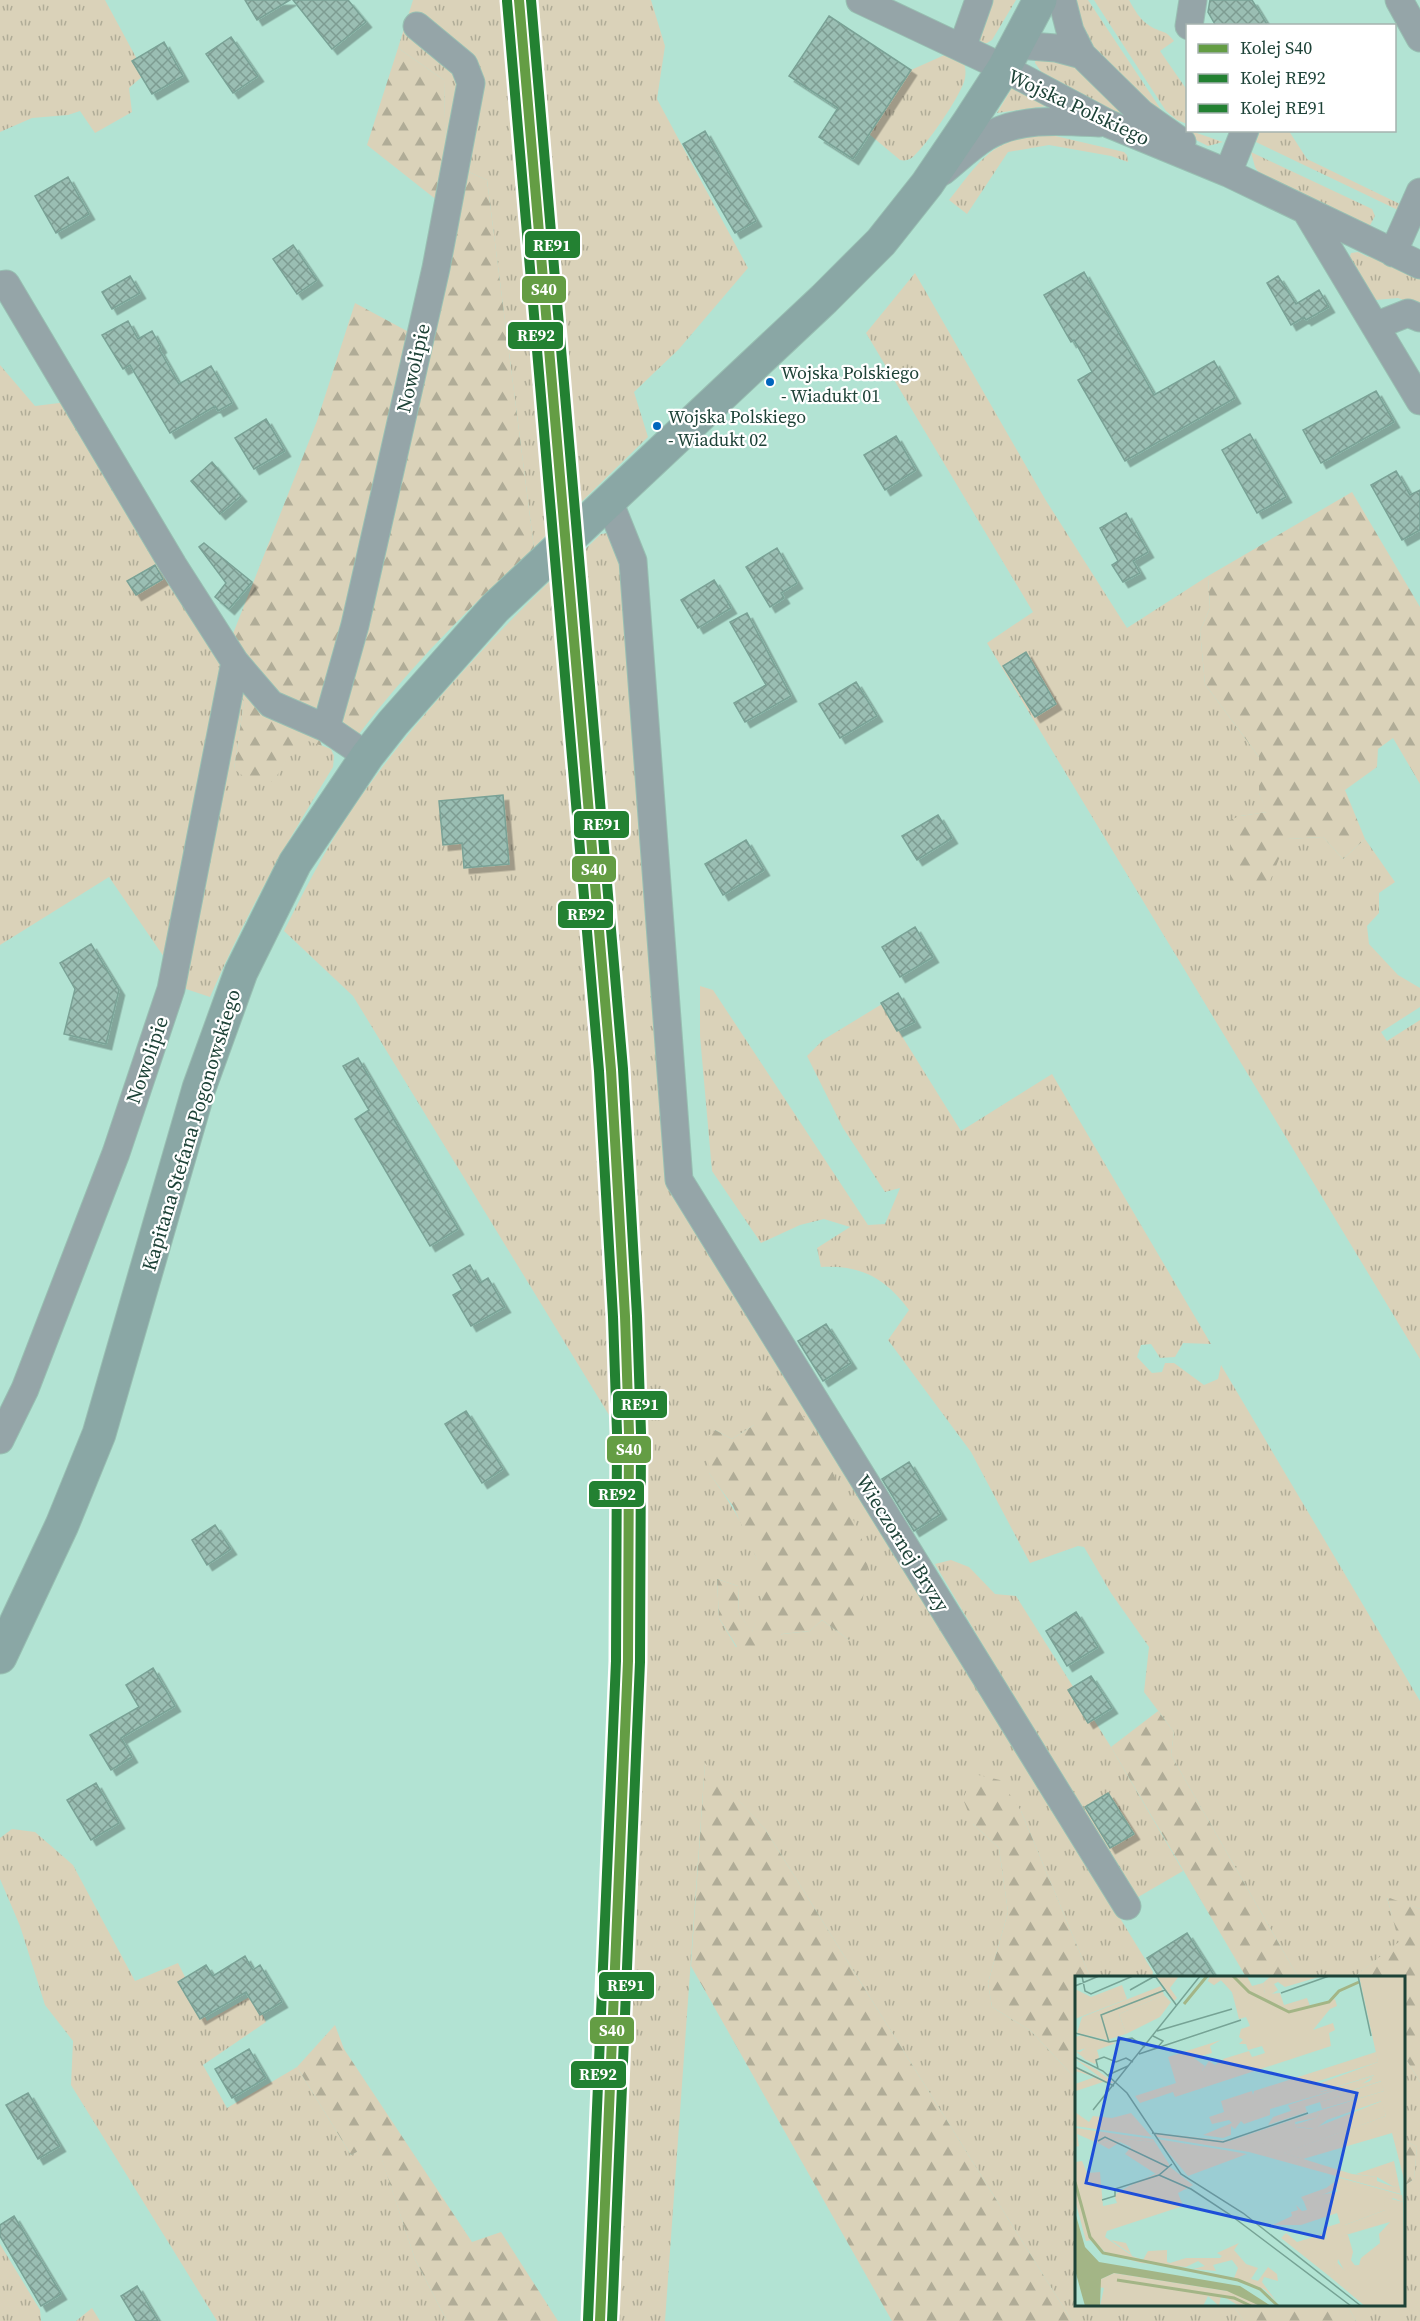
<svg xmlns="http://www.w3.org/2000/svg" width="1420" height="2321" font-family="'Source Serif 4',serif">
	<defs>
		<pattern id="grass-tufts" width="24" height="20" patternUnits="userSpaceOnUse" patternTransform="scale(1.5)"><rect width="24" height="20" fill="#dad2b9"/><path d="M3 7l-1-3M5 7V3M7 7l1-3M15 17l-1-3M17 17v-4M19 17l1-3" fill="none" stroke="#b0ac97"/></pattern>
		<pattern id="forest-firs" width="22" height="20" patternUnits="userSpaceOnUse" patternTransform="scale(1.5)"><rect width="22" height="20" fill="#dad2b9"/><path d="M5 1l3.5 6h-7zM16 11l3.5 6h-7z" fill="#b0ac97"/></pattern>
		<pattern id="building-cross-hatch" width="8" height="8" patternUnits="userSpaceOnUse" patternTransform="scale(1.5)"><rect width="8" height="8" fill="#9abeb3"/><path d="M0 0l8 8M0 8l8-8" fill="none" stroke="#7d9c92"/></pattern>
		<filter id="shadow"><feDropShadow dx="5.5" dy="5.5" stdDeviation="0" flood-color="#0004"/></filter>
	</defs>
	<rect width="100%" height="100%" fill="#b2e3d3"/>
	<!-- grass -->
	<path fill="url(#grass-tufts)" fill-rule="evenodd" d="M0 0H105L145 74 129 88 132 112 95 133 80 111 68 115 32 118 0 132Z
		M413 0H510L557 524 534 548 487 180 446 162 444 80 398 48Z
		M528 0H651L665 46 657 99 748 268 679 349 634 392 648 437 573 510Z
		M987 0H1016L992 40 987 43H982L978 38Z
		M1074 0H1088L1166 117 1188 130 1223 142 1208 146 1178 131 1087 44Z
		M1094 0H1129C1134 9 1140 20 1150 26 1161 33 1165 29 1174 41L1160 51 1187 90V124L1177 120 1166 111Z
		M949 53 964 63C966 70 966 75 964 82 957 101 928 143 913 157 909 160 905 161 900 160L869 134 911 70Z
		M1036 54 1075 66 1133 120 1047 80 1035 63Z
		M1014 84 1047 106 997 113Z
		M1260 131H1289L1307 159 1404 206 1402 212 1256 142Z
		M1047 134 1124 152 1127 155 1128 162 1111 156 1049 145 1008 152 967 214 949 200C981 160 991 138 1047 134Z
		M1251 152 1372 209 1375 216 1368 229 1260 175 1255 167Z
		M1358 252 1368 257 1370 253 1420 277V306L1398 298 1375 300 1348 263 1351 253Z
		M915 273 1045 499 1127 628 1208 576 1210 608 1200 631 1205 684 1259 757V793L1268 812 1240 816 1230 836V883L1287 839 1323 837 1343 859 1365 839 1395 882 1379 893V913L1367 926 1369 944 1398 975 1420 988V1007L1381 1032 1387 1041 1420 1020V1359L987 643 1033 612 866 333Z
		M0 365 35 406 67 402 244 702 234 769 273 781 300 737 331 749 334 756 333 767C287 841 245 916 210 997L186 989 109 877 0 945Z
		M608 533 619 547 671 1179 889 1541 1153 1972 1152 1977H1090L1021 1811 973 1824 999 1848 1008 1912 988 1983 992 2007 1031 2031 1076 2079V2304L1233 2305 1244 2321H1072L765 1829 705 1764 665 2321H608L632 1768 636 1444 627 1199 577 557 601 534ZM754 1425 849 1640 822 1620 810 1631 783 1634 736 1647 719 1618 717 1579 738 1586 739 1613 752 1633C755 1621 761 1608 762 1596 764 1553 733 1506 709 1473L715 1430 732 1439Z
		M561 570 611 1217 620 1433 353 996 284 931C310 879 337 827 372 781 428 705 494 636 561 570Z
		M700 986 713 990 868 1225 885 1224 900 1188 885 1192 843 1128 807 1056 823 1040 882 1004 961 1131 1052 1074 1211 1344 1183 1343 1175 1357 1160 1358 1151 1344 1141 1345 1137 1357 1152 1373 1162 1372 1165 1363H1174L1204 1385 1218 1379 1221 1365 1420 1701V1909L1387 1898 1400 1942 1354 1977H1298L1171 1755 1174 1732 1144 1692 1149 1647 1111 1593 1084 1547 1078 1546 1030 1563 971 1452 888 1340 909 1310C885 1278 862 1265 821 1267L817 1248 850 1227 824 1219 800 1225 761 1243 712 1171 700 1036Z
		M951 1560 969 1567 995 1594 1016 1596 1111 1747 1183 1871 1133 1900 935 1564Z
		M12 1829 35 1832 73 1865 135 1981 178 1963 207 2021 253 1995 266 2022 203 2065 227 2108 297 2067 351 2155 376 2141 415 2259 447 2321H217L71 2085 73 2041 45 2005 20 1926 0 1879V1838Z
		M1404 2056 1420 2082V2321H1356L1347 2305 1404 2304V2186L1414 2179 1417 2147 1404 2140Z
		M0 2244 40 2310 41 2321H0Z
		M92 2308 100 2321H76Z"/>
	<!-- forest -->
	<path fill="url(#forest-firs)" d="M398 48 444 80 446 162 487 180 534 548C472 605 410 666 359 734L354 737 317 733 322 746 300 738 273 782 247 779 234 769 244 702 221 664 317 421 355 303 431 344 459 222 443 205 367 145Z
		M1352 492 1420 607V784L1393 738 1378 749 1377 767 1345 790 1365 839 1343 859 1323 837 1287 839 1268 886 1230 883V837L1223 823 1240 816 1267 812 1259 793V757L1205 684 1200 631 1210 608 1208 576Z
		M779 1381 817 1436 869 1556 860 1618 849 1640 822 1620 810 1631 782 1634 760 1652 737 1647 719 1618 717 1579 738 1586 739 1613 752 1632 762 1596 756 1557 733 1506 709 1473 706 1438 715 1430 732 1439 754 1425 763 1393Z
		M1158 1711 1174 1732 1171 1755 1298 1977H1246L1111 1747Z
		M705 1763 765 1829 1072 2321H892L691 1966Z
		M974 1774 1000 1780 1021 1811 1090 1977 1076 1978V2079L1031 2031 992 2007 988 1983 1008 1912 999 1848 973 1824 963 1799Z
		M1387 1897 1420 1909V2082L1404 2056V1978L1354 1977 1399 1942Z
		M335 2025 344 2049 472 2242 501 2232 558 2321H447L415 2259 376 2142 351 2155 297 2067Z
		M1404 2140 1417 2147 1414 2179 1404 2186Z
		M1233 2305H1347L1356 2321H1244Z"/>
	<!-- building -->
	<path fill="url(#building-cross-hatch)" stroke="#7aa296" stroke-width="1.5" filter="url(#shadow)" d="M245 0H290L257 20Z
		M293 0H348L366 22 332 49Z
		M1210 0H1252L1268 26H1216L1208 12Z
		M829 16 911 70 853 159 819 137 838 108 789 76Z
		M231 37 258 76 233 93 206 54Z
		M164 42 183 76 152 94 132 61Z
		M705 131 756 221 735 233 683 144Z
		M68 177 89 214 56 233 35 196Z
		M293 245 317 280 297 294 273 259Z
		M1084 272 1154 395 1214 361 1235 398 1125 461 1078 380 1092 372 1074 340 1071 342 1044 295Z
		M130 276 140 293 112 309 102 292Z
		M1278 276 1296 304 1319 290 1329 307 1306 320 1304 317 1291 325 1267 283Z
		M128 321 138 339 152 331 161 347 159 349 179 384 211 366 232 403 218 411 215 406 170 433 130 365 123 369 102 335Z
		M1376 391 1394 422 1321 463 1303 430Z
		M266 419 285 451 254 469 235 438Z
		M1250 434 1286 497 1257 513 1222 450Z
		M896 436 916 470 885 490 864 455Z
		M212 462 241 496 220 514 191 481Z
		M1396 471 1410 495 1420 490V530L1402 540 1371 485Z
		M1126 513 1148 552 1133 561 1140 573 1123 582 1112 565 1118 561 1100 528Z
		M204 543 252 582 229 609 215 597 226 583 199 547Z
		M777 548 797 583 781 593 784 598 770 607 746 567Z
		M155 565 163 579 136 595 127 581Z
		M714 580 731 608 698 628 681 600Z
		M747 613 791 696 745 722 734 703 766 685 730 622Z
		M1026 652 1056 704 1035 717 1003 666Z
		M856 682 877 716 840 738 819 704Z
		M503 795 509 864 464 868 462 843 443 845 439 801Z
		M938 815 952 838 917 860 902 836Z
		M746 840 764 870 723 895 705 864Z
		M915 927 933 957 900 977 882 947Z
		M91 944 119 990 106 1044 64 1034 75 989 60 963Z
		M898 993 915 1022 897 1031 881 1003Z
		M358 1058 458 1229 430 1246 355 1119 369 1110 343 1066Z
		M470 1265 480 1283 488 1278 505 1307 471 1326 453 1295 462 1290 453 1275Z
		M826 1324 851 1363 823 1381 798 1341Z
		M466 1411 503 1469 482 1483 445 1424Z
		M909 1462 941 1514 914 1531 882 1479Z
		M215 1525 231 1549 207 1565 192 1540Z
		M1076 1612 1098 1647 1067 1666 1046 1631Z
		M153 1668 175 1706 121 1738 132 1757 111 1770 90 1735 139 1707 126 1685Z
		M1091 1676 1112 1708 1088 1723 1068 1690Z
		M96 1783 119 1823 91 1840 67 1800Z
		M1108 1793 1134 1834 1110 1848 1085 1807Z
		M1187 1933 1215 1977H1159L1147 1958Z
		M245 1956 253 1970 260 1965 282 2002 260 2015 246 1992 200 2019 178 1982 206 1965 213 1976Z
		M249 2049 266 2078 232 2098 215 2069Z
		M28 2093 60 2146 38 2159 6 2105Z
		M14 2216 61 2294 41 2306 0 2236V2225Z
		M137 2286 158 2321H136L121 2296Z"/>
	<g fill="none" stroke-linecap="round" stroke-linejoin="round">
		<defs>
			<path id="minor" d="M860 0 1004 68 1109 124 1228 173 1420 265
				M1062 0 1070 31 1082 55 1141 113 1182 142
				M1399 0 1420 38
				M1189 26 1193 0
				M1017 45 1056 48 1082 55
				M962 48 979 0
				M942 172C957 160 970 147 986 137 1019 117 1062 121 1099 123
				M1228 173 1245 130
				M1306 211 1420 401
				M1393 253 1420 192
				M0 285 6 284 173 565 235 662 271 704 326 728 367 756
				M1375 326 1408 313 1420 318
				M609 501 633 561 679 1180 1127 1906
				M326 728 355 625 436 268 471 83 464 65 417 26
				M0 1440 25 1389 116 1153 171 989 235 662"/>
			<path id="major" d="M0 1657 62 1525 99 1434 199 1088 241 972 295 863 367 756 393 723 495 608 824 299 881 242 927 184 969 122 1004 68 1040 0"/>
		</defs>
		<!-- minor casing -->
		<use href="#minor" stroke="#98bfb2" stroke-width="29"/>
		<!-- major casing -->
		<use href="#major" stroke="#98bfb2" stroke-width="35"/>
		<!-- minor -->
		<use href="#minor" stroke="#95a5a8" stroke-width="27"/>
		<!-- major -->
		<use href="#major" stroke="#8aa7a5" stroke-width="33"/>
		<defs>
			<path id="rail-1" d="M519 0 611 1070 625 1316 629 1433 628 1661 600 2321"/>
			<path id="rail-2" d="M507 1 599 1071 613 1317 617 1433 616 1661 588 2320"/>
			<path id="rail-3" d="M531 0 623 1069 637 1316 641 1433 640 1662 612 2321"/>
		</defs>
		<!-- rail-1 casing -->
		<use href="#rail-1" stroke="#fff" stroke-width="15"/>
		<!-- rail-2 casing -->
		<use href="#rail-2" stroke="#fff" stroke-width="15"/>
		<!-- rail-3 casing -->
		<use href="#rail-3" stroke="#fff" stroke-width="15"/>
		<!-- rail-1 -->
		<use href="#rail-1" stroke="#649d44" stroke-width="10"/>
		<!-- rail-2 -->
		<use href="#rail-2" stroke="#238132" stroke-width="10"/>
		<!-- rail-3 -->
		<use href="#rail-3" stroke="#238132" stroke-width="10"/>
	</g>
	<!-- markers -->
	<g fill="#0065bd" stroke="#fff" stroke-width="2">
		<circle cx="770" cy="382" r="5"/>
		<circle cx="657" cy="426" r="5"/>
	</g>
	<g text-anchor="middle" stroke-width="4.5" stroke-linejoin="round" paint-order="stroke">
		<!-- bus labels -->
		<g font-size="18" fill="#1d4237" stroke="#fff" text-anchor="start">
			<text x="781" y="379">Wojska Polskiego<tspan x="781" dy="23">- Wiadukt 01</tspan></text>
			<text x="668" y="423">Wojska Polskiego<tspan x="668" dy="23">- Wiadukt 02</tspan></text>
		</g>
		<!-- street labels -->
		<g font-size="20" fill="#1d4237" stroke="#fff">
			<text transform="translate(1079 107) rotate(25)" y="7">Wojska Polskiego</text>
			<text transform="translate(413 368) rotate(-77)" y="7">Nowolipie</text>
			<text transform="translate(147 1060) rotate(-71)" y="7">Nowolipie</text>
			<text transform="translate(191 1130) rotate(-73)" y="7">Kapitana Stefana Pogonowskiego</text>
			<text transform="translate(903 1543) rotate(58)" y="7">Wieczornej Bryzy</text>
		</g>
	</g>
	<!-- overview -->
	<g transform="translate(1075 1976)">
		<rect width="330" height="330" fill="#b2e3d3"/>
		<path d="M81 0H104L95 12 102 22 99 25ZM135 0H172L177 10 188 7 190 18 205 17 209 29 232 22 235 30 260 23 262 30 255 33 238 54 258 47 260 54 254 57 256 70 100 121 98 116 65 127 60 120 101 107 98 97 127 95 134 85 140 89 147 84 149 90 148 83 174 75 177 81 190 77 187 70 173 74 171 68H164L168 64 164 61 166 53 175 50 171 41 164 43 157 16 146 4 139 9 133 5ZM23 64 41 67 22 74 24 81 20 88 0 79 10 83 0 75 5 76ZM301 76 303 86 241 106 239 110 246 116 301 99 276 115 307 105 309 115 247 133 245 126 268 119 264 113 195 133V139L169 148 166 145 160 153 156 150V159L148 162 128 159 157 147 154 144 137 148 134 141 149 136 146 125 177 115 178 119 179 115ZM0 83 22 94 39 107 28 106 1 115 0 108 20 101 0 95V90L29 104ZM307 125 311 140 209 177 277 198 302 201V205L319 211 324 209 326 218 174 176 82 161 80 157 154 165 240 136 244 138 241 142 220 146 221 151 237 153ZM230 130 232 136 193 149 198 141ZM0 136 14 146 18 140 37 142 56 137 77 161 0 150ZM0 152 78 163 80 166 41 162 25 168 2 158 4 170 0 171ZM82 163 150 174 172 178 113 200ZM7 185 12 197 25 196 28 230 42 227 39 219 54 210 95 191 118 209 103 217 108 230 32 255 30 261 56 279 42 280 32 278 18 264 11 265 0 224V186ZM280 206 327 219 328 226 318 222 310 228V234L270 249 266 257 273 259 278 276 276 284 281 291 270 296 263 283 261 297 254 300 206 262 211 257 222 266 248 258 252 263 249 252 265 247 262 237 226 249H198L217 240 216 236 223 234 221 229 227 235 232 234 229 226 239 220 262 216 263 211ZM39 297 165 317 185 330H164L146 319 144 330 133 320 128 330H25L29 312 24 311 26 303Z" fill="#dad2b9"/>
		<path d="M196 0H247L210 11 203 6 199 8 203 14 195 19 190 18 188 7ZM284 0H330V207L317 157 228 183 208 177 311 140 306 125 252 144 240 153 215 150 241 142 244 138 240 136 309 115 306 105 275 115 277 111 295 105 299 99 245 116 238 110 303 86ZM47 9 52 23 0 43V13L16 21ZM89 19 96 26 85 41 51 58 44 38ZM146 64 135 70 137 77 119 82 130 90 127 95 130 102H124V97H98L93 81ZM264 113 268 119 216 135 213 129ZM191 155 199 159 197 171H189L195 168 188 167 175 169 171 160ZM41 162 80 166 94 188 96 200H84L50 178 56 171 45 166 34 173 25 168ZM319 185 324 209 319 211 302 201 281 198ZM265 202 280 206 229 226 226 221 251 212ZM309 221 328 226 330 330H290L254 300 260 297 259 283 270 295 275 290 284 289 286 282 305 267 304 258 315 246 264 261H258L257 254 310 234ZM36 264 51 267 57 280 68 284 73 275 92 274V286L95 287 111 282H145L147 280 142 277 164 267 159 274 171 288 183 292 176 303 183 305 193 291 202 298 203 305 189 301 187 306 201 325 189 313 159 302 163 292 157 284 138 289 141 295 118 293 130 290 123 285 111 291 66 287 42 280 56 278Z" fill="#dad2b9"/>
		<path d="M135 0H171L175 14 184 12V22L163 29 157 16 146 4 139 9 133 5Z" fill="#dad2b9"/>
		<path d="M86 10 89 19 44 38 51 58 32 64 2 57 7 41ZM6 59 23 64 21 70 0 75 1 61Z" fill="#dad2b9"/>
		<path d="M0 236 10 271 24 286 165 310 196 330H185L152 315 39 297 26 303 25 330H10L0 294Z" fill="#a3b586"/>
		<path fill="none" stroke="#a3b586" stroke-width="3" d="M158 0 174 16 214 36 254 26 264 15 284 6M109 28 132 0M0 206 15 261 28 277 163 304 185 313 203 330M42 304 159 322 176 330"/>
		<path fill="none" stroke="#76a395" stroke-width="1.5" d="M7 0 10 15 16 18 58 0M80 0 102 30M283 0 296 60M0 10 24 0M55 14 80 0M206 17 254 0M82 55 157 33M0 57 34 66 57 62 70 71M78 60 88 65 82 72M34 66 26 39 90 14M64 78 166 44M0 81 28 95 52 117 106 198 168 237 286 330M0 91 39 110M23 92 21 84 29 81 41 86 51 82 58 86M33 99 53 90M18 134 125 0M77 157 148 166 233 137M23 165 30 161 93 191M84 199 116 213 154 238 276 330M27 224 40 220V213L84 199 97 188"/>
		<path fill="#1d4ed8" fill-opacity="0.15" stroke="#1d4ed8" stroke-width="3" d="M44 62 282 117 248 262 11 207Z"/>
		<rect width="330" height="330" fill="none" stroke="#1d4237" stroke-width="3"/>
	</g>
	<g stroke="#fff" stroke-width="2">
		<rect x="524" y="230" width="57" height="29" rx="6" fill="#238132"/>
		<rect x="521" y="275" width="46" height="29" rx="6" fill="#649d44"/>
		<rect x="507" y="321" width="57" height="29" rx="6" fill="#238132"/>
		<rect x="573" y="810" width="57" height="29" rx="6" fill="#238132"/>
		<rect x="571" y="855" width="46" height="28" rx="6" fill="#649d44"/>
		<rect x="557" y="900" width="57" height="29" rx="6" fill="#238132"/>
		<rect x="612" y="1390" width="56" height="29" rx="6" fill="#238132"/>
		<rect x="606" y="1435" width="46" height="29" rx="6" fill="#649d44"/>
		<rect x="588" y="1480" width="57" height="28" rx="6" fill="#238132"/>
		<rect x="598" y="1971" width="57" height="29" rx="6" fill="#238132"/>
		<rect x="589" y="2016" width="46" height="29" rx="6" fill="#649d44"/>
		<rect x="570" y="2060" width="57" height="29" rx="6" fill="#238132"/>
	</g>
	<g font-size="16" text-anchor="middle" font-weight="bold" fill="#fff">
		<text x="552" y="251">RE91</text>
		<text x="544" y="295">S40</text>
		<text x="536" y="341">RE92</text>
		<text x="602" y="830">RE91</text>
		<text x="594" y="875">S40</text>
		<text x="586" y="920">RE92</text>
		<text x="640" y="1410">RE91</text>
		<text x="629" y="1455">S40</text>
		<text x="617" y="1500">RE92</text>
		<text x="626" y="1991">RE91</text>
		<text x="612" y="2036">S40</text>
		<text x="598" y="2080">RE92</text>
	</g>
	<!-- legend -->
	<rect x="1186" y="24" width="210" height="108" fill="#ffffff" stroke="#a5b3af" stroke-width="1.5"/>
	<rect x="1198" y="44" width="30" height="9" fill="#649d44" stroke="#a5b3af" stroke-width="1.5"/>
	<text x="1240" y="54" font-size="18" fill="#1d4237">Kolej S40</text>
	<rect x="1198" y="74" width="30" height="9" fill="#238132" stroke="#a5b3af" stroke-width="1.5"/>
	<text x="1240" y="84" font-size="18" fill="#1d4237">Kolej RE92</text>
	<rect x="1198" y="104" width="30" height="9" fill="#238132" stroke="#a5b3af" stroke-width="1.5"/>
	<text x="1240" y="114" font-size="18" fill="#1d4237">Kolej RE91</text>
</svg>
